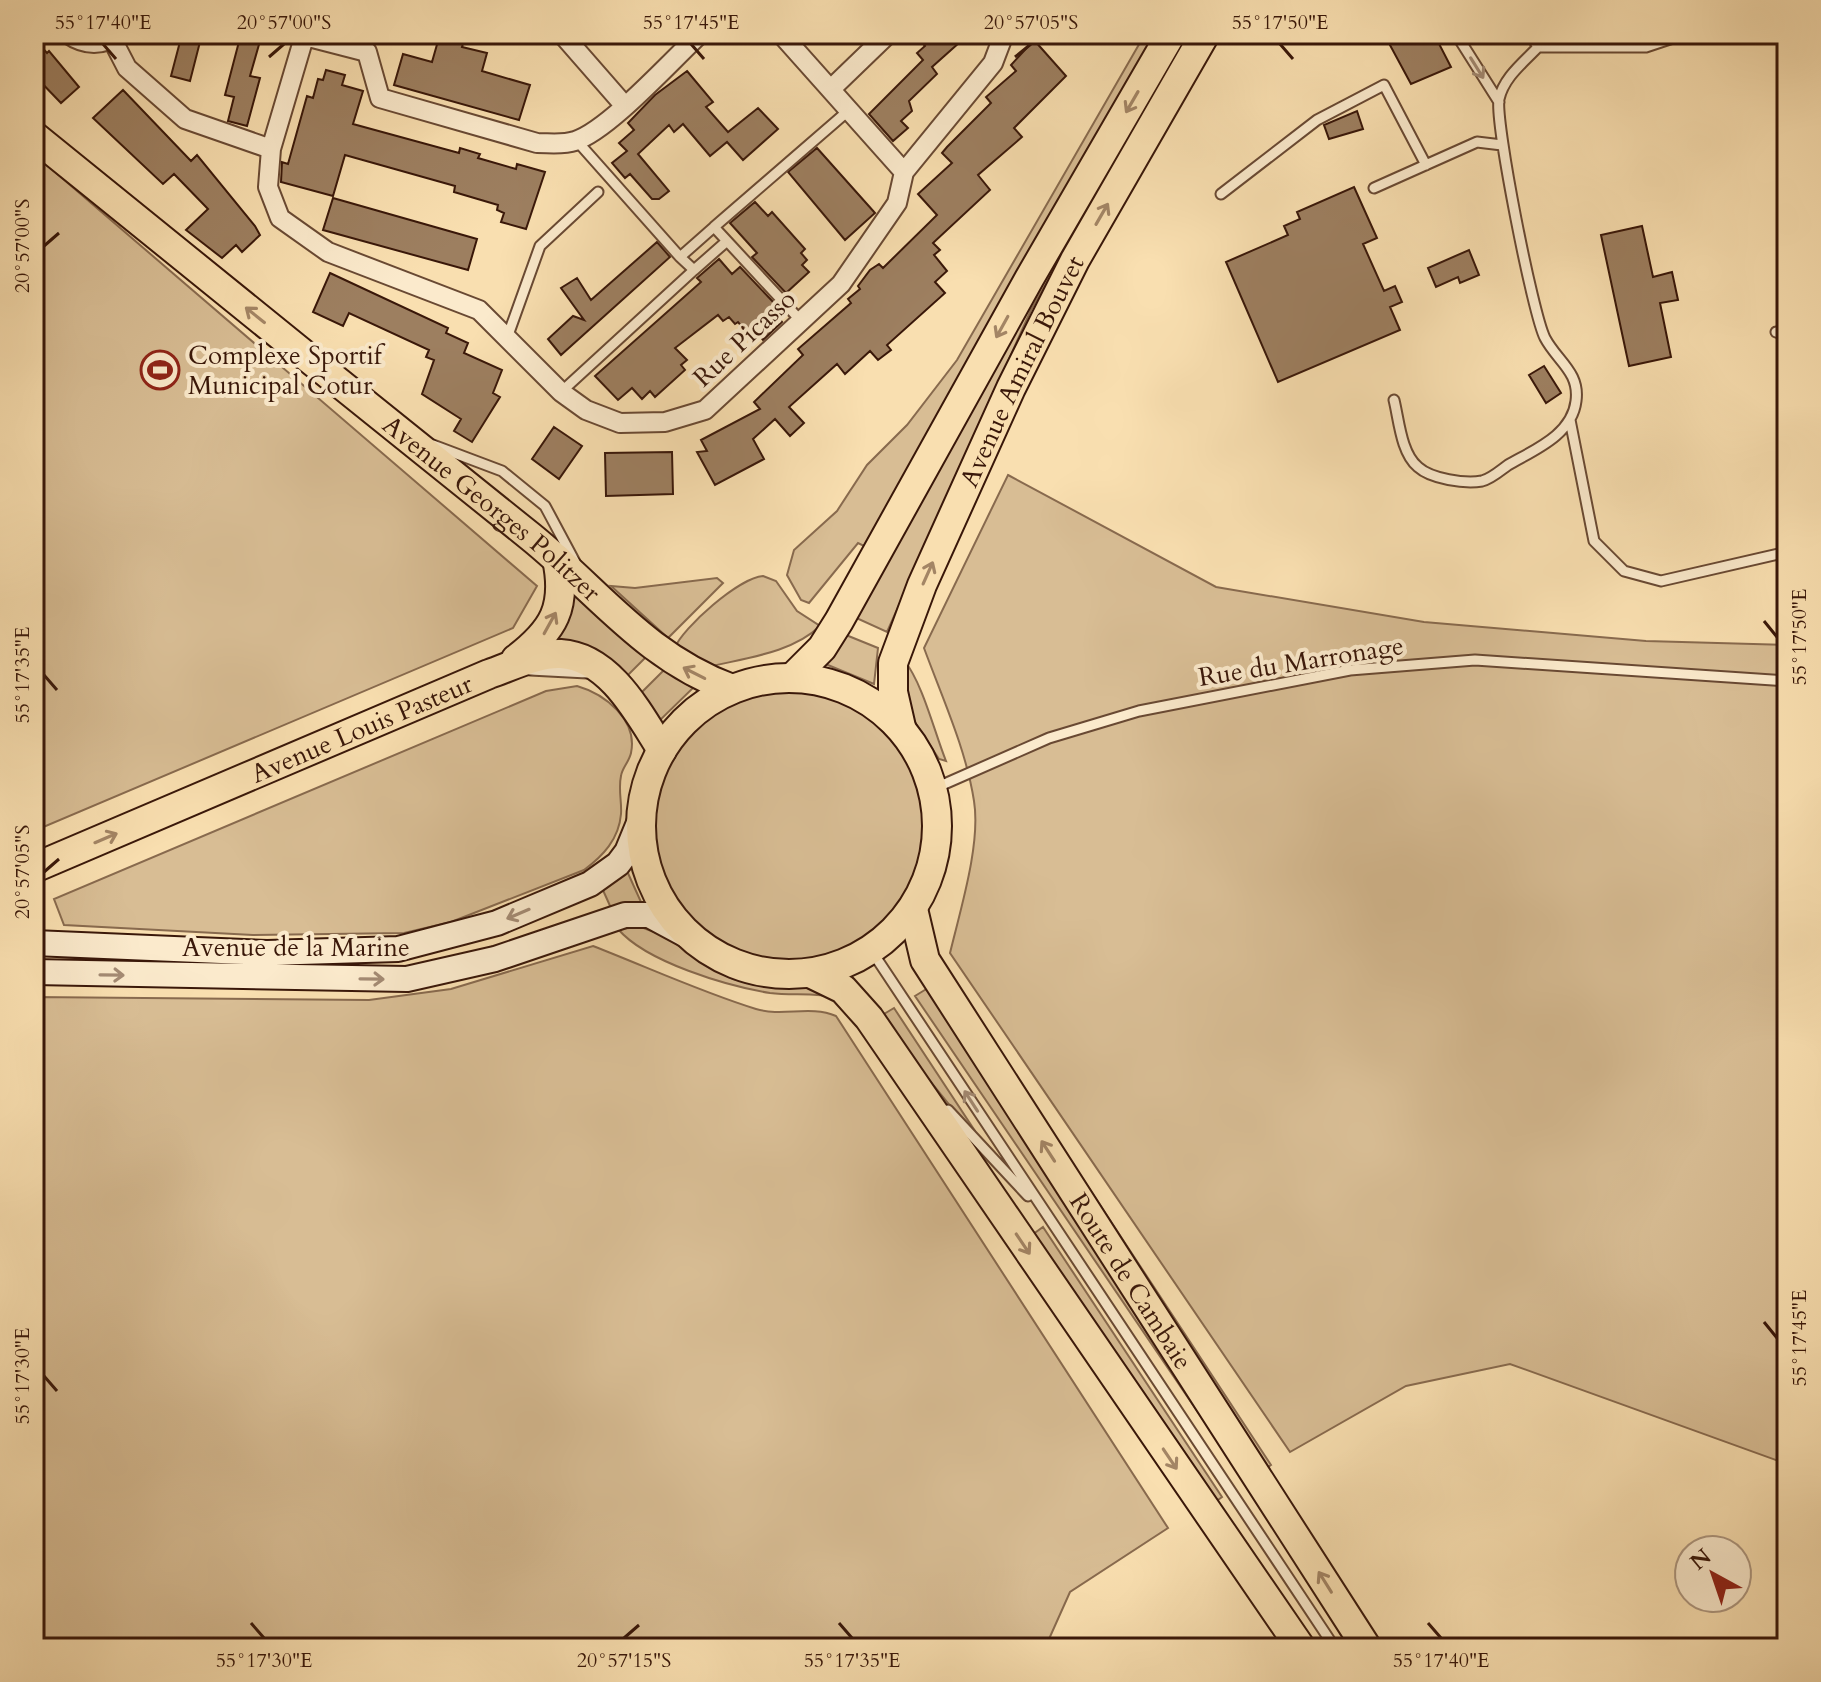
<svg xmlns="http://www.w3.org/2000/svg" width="1821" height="1682" font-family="Cardo,serif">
	<rect width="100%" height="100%" fill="#f9dfb0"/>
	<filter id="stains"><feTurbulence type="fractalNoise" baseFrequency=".0025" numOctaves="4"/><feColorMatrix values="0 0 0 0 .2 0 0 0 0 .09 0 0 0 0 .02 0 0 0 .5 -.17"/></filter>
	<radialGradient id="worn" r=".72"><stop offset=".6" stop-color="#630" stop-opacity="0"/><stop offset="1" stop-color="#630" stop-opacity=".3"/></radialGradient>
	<!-- green -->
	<path fill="#d8bd94" stroke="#886a4e" stroke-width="2" d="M1145 34H1157L864 546 858 543 809 603 801 600 787 575 794 550 837 511 867 465 907 425 957 360Z
		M1177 34H1189L1031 310 887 632 852 616Z
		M34 154 537 586 513 628 34 831Z
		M1008 475 1216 587 1424 622 1646 641 1787 645V1464L1510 1364 1406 1386 1290 1452 950 953C960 911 981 844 974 801 966 749 942 697 924 648Z
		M763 576 776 581 797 611 820 626C792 653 745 658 708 667L674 649C683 627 739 578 763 576Z
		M717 578 723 583 668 638 611 586 635 588Z
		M581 591 648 655 622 681 554 635 573 595Z
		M846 635 878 648 874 684 823 663Z
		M904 660C923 684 934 731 946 761L939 759 903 704Z
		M664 670 693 688 654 726 637 697Z
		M577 686C605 694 638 720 631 753 629 762 622 768 621 776 618 789 622 802 621 814 619 839 603 856 584 870L451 922 404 933 253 935 64 925 54 899 546 691Z
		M649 825a137 137 0 1 1 274 0a137 137 0 1 1-274 0Z
		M627 871 641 902 611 908 602 888Z
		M641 927 667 937 733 979 774 987 810 985 837 998C815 992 792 996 770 993 727 986 646 962 618 929Z
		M593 946C647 967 701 992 756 1009 783 1017 810 1005 836 1016L1168 1528 1070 1592 1045 1648H34V997L369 1000 451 989Z
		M948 974 1271 1465 1265 1469Z
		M928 988 1244 1480 915 996Z
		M894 1008 975 1131 972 1133 921 1070 884 1014Z
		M1043 1227 1222 1497 1211 1505 1032 1235Z"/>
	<!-- building -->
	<path fill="#9d7f60" stroke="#391709" stroke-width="2" d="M182 34H202L190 81 171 76Z
		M241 34H262L250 76 260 78 247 126 228 121 234 97 225 95Z
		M440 34H466L462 47 487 53 482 71 530 85 519 120 394 85 403 54 432 62Z
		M915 34H969L932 67 937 74 909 101 912 111 901 121 908 128 893 141 869 114 923 60 917 53 925 46Z
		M1384 34H1434L1451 67 1411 84Z
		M34 39 47 53 49 51 79 87 61 103 34 75Z
		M1034 40 1066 76 1014 128 1022 137 978 175 990 190 933 243 940 250 934 255 947 271 935 282 945 293 887 345 891 350 878 360 870 351 845 374 837 364 789 407 804 423 790 436 775 419 753 439 764 459 715 485 697 452 707 451 701 440 760 409 754 402 803 355 798 349 851 303 848 299 860 289 858 286 870 270 879 264 883 268 937 215 918 194 952 163 942 153 947 147 991 103 986 97 1016 71 1011 65Z
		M326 70 345 75 342 85 363 91 353 124 459 153 460 148 480 154 478 158 516 169 517 164 545 172 526 229 501 222 504 213 497 210 498 205 454 192 455 186 345 155 333 196 281 182 282 162 288 164 307 96 313 98 318 79 323 80Z
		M687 71 713 102 706 107 728 132 758 108 778 129 743 160 727 142 710 156 683 124 674 132 669 125 638 154 669 191 659 199H652L630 174 625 178 612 163 627 151 619 143 634 130 628 123 655 95Z
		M123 90 191 161 197 155 255 226 260 235 242 252 236 245 222 258 186 230 208 209 174 174 163 184 93 118Z
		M1357 111 1363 129 1329 139 1324 125Z
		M817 148 875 213 845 240 788 172Z
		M1354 187 1377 238 1363 244 1384 291 1395 286 1402 302 1390 307 1400 330 1278 382 1226 262 1288 235 1284 226 1300 219 1297 212Z
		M333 198 477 239 468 270 323 230Z
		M755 202 768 216 772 212 805 249 801 253 807 260 802 265 809 272 786 293 752 257 757 253 730 223Z
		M1642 226 1653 277 1672 272 1678 300 1660 303 1671 357 1629 366 1601 235Z
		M657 242 670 257 561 355 548 339 573 316 584 320 561 288 577 278 591 300Z
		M1469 250 1479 275 1460 283 1458 277 1436 287 1428 268Z
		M719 259 732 274 740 267 775 304 770 308 782 322 763 340 757 332 751 337 738 322 735 324 729 317 723 321 718 315 675 348 687 360 681 365 685 370 655 397 650 391 642 399 632 388 618 400 595 376 701 282 697 278Z
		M330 273 448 328 446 333 468 343 464 353 502 370 493 393 500 397 472 442 454 431 461 419 422 394 434 360 426 357 429 350 349 313 343 326 313 312Z
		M1544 366 1561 393 1546 403 1529 375Z
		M554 427 582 446 559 479 532 459Z
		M672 452 673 494 606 496 605 453Z"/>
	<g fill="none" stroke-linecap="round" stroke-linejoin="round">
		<defs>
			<path id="lane" d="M1456 34 1499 102
				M1530 34 1538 47
				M577 141 680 257 694 270 727 241 714 227 680 257
				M1374 188 1477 142 1502 145
				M1221 194 1317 120 1384 85 1426 165
				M714 227 848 111
				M727 241 801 321
				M1776 332 1787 336
				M507 338 540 246 598 192
				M561 392 694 270
				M1394 400C1399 420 1401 453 1418 467 1431 479 1465 484 1482 481 1491 479 1501 470 1508 465 1534 450 1572 435 1576 401 1580 372 1557 361 1545 338 1533 315 1495 123 1499 99 1504 77 1523 63 1538 47H1646L1685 34
				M1570 420 1594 541 1624 571 1661 581 1787 552
				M433 445 502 471 545 506 575 562
				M530 670 587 673
				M933 789 1049 738 1139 711 1350 670 1475 660 1787 681
				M871 950 1335 1648
				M948 1110 1028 1196"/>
			<path id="street" d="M68 34C85 46 103 46 120 34
				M305 34 271 149 268 187 280 218 328 252 479 310 561 392 586 410 620 423 665 422 705 410 841 284 897 203 904 172 993 63 1004 34
				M562 34 624 105
				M781 34 904 172
				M305 36 367 52 380 98 537 143C550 143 563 145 575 141 608 131 672 60 700 34
				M112 39 127 68 185 119 271 149
				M832 88 888 34"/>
			<path id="secondary" d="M34 943 267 953 398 949 497 923 590 884 618 864 627 852 641 818
				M34 972 407 979 495 959 625 915H649L688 936"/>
			<g id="primary">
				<path id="s1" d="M34 136C199 270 365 404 531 537 600 593 645 657 732 689"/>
				<path d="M516 659C554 630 567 607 557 559"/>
				<circle cx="789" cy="826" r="148"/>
				<path d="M792 678 822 648 839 621 1029 279 1171 34"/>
				<path id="s2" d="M901 727 893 692V663L922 585 1011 388 1075 260 1205 34"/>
				<path id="s3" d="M34 868 489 674C512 666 537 653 561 654 610 657 639 714 662 750"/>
				<path id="s4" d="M913 909 925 960 1367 1648"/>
				<path d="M810 973 843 989 869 1018 1301 1648"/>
			</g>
		</defs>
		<!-- lane casing -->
		<use href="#lane" stroke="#694933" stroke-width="13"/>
		<!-- street casing -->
		<use href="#street" stroke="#694933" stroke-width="22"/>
		<!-- secondary casing -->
		<use href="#secondary" stroke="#391709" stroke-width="28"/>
		<!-- primary casing -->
		<use href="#primary" stroke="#391709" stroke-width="32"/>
		<!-- lane -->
		<use href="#lane" stroke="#fbeacc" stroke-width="9"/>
		<!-- street -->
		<use href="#street" stroke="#fbeacc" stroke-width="18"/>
		<!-- secondary -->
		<use href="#secondary" stroke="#fbeacc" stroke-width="24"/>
		<!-- primary -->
		<use href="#primary" stroke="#f9dfb0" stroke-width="28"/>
	</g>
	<!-- one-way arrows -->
	<defs><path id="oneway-shaft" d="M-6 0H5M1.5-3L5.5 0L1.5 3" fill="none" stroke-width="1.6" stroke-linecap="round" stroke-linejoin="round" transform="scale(2)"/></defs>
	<g stroke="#a48b74">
		<use href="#oneway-shaft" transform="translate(1477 68) rotate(58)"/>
		<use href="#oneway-shaft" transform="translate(518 914) rotate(157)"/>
		<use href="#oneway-shaft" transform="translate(112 975) rotate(1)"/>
		<use href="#oneway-shaft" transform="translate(372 979) rotate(1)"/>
		<use href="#oneway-shaft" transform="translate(971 1101) rotate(-123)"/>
	</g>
	<g stroke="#a38565">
		<use href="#oneway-shaft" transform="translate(1132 102) rotate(120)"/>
		<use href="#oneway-shaft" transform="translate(1102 214) rotate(-60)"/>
		<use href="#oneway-shaft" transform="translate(255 315) rotate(-141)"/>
		<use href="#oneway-shaft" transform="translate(1002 327) rotate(119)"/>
		<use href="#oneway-shaft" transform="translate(928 573) rotate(-66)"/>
		<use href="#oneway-shaft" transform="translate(550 623) rotate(-61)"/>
		<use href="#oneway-shaft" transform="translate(694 673) rotate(-153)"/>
		<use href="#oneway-shaft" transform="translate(106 838) rotate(-23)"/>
		<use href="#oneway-shaft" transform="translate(1048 1151) rotate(-123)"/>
		<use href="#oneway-shaft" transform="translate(1023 1244) rotate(56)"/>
		<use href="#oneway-shaft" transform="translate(1170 1459) rotate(56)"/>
		<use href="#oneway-shaft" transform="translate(1325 1582) rotate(-122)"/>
	</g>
	<!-- ticks -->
	<path fill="none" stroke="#391709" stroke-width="3" d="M103 44 116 59M691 44 704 59M1280 44 1293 59M269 57 284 44M1015 57 1031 44M44 246 59 233M1764 621 1777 637M44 675 57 690M44 872 59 859M1764 1322 1777 1338M44 1376 57 1391M251 1623 264 1638M839 1623 852 1638M1428 1623 1441 1638M624 1638 639 1625"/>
	<!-- icons -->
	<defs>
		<symbol id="stadium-ring" viewBox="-11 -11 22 22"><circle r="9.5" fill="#fbeacc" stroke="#8f2418" stroke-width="1.5"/><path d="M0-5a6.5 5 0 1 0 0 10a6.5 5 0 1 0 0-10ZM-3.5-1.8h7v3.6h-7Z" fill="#8f2418"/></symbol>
	</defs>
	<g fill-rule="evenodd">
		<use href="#stadium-ring" x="138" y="348" width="44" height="44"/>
	</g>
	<g text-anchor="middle" stroke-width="8" stroke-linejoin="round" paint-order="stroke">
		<!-- street labels -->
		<g font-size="26" fill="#391709" stroke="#fbeacc">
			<text transform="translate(744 338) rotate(-43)" y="9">Rue Picasso</text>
			<text dy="9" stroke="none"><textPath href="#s2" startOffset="384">Avenue Amiral Bouvet</textPath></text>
			<text dy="9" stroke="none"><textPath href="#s1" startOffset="590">Avenue Georges Politzer</textPath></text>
			<text transform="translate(1301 661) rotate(-9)" y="9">Rue du Marronage</text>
			<text dy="9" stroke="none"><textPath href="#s3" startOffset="356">Avenue Louis Pasteur</textPath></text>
			<text x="296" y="956">Avenue de la Marine</text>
			<text dy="9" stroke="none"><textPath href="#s4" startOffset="434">Route de Cambaie</textPath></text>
		</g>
		<!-- poi labels -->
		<g font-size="26" fill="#391709" stroke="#fbeacc" text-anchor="start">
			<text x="188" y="364">Complexe Sportif<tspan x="188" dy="30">Municipal Cotur</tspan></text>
		</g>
	</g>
	<!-- margin -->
	<rect width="1821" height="1682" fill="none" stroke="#f9dfb0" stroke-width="88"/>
	<!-- north arrow -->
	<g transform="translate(1713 1574) rotate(320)"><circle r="38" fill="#fbeacc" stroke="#ad967e" stroke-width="2"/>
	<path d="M0-6L14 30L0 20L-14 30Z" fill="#8f2418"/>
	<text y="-12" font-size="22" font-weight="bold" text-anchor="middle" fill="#391709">N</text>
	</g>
	<rect x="44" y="44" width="1733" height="1594" fill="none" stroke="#391709" stroke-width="3"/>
	<g font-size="20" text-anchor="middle" fill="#391709">
		<text x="103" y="29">55°17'40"E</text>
		<text x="284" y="29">20°57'00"S</text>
		<text x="691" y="29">55°17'45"E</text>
		<text x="1031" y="29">20°57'05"S</text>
		<text x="1280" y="29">55°17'50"E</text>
		<text transform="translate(22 246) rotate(-90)" y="7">20°57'00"S</text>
		<text transform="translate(1799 637) rotate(-90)" y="7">55°17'50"E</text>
		<text transform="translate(22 675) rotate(-90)" y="7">55°17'35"E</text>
		<text transform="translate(22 872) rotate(-90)" y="7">20°57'05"S</text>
		<text transform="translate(1799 1338) rotate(-90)" y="7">55°17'45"E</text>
		<text transform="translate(22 1376) rotate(-90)" y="7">55°17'30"E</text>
		<text x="264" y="1667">55°17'30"E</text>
		<text x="624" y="1667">20°57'15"S</text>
		<text x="852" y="1667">55°17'35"E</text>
		<text x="1441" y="1667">55°17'40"E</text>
	</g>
	<rect width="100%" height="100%" filter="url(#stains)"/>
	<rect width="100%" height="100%" fill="url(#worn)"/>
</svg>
